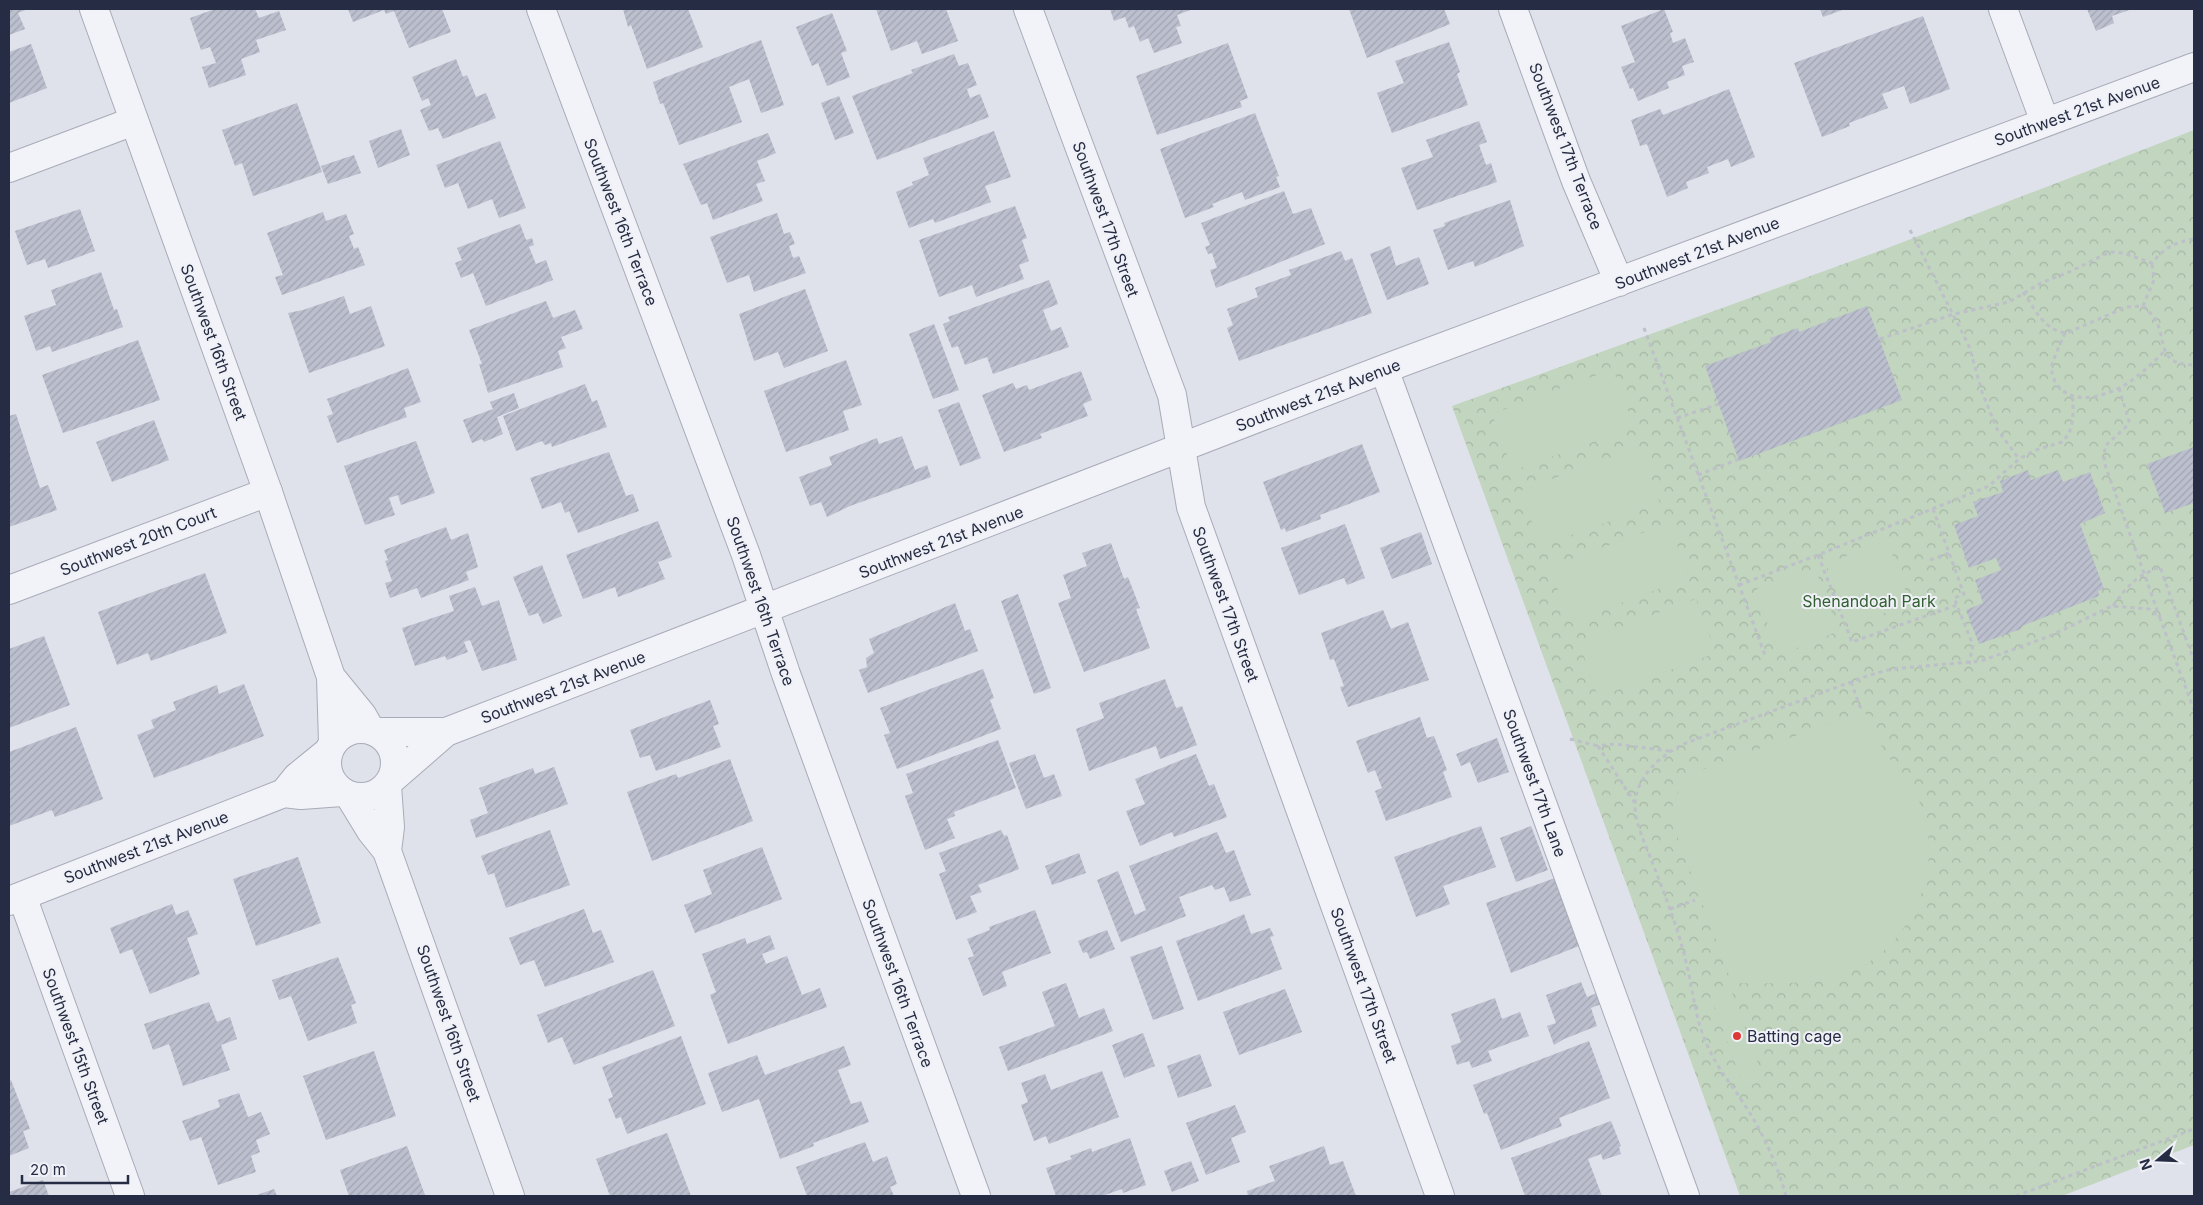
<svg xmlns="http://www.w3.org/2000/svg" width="2203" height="1205" font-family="Inter,sans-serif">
	<defs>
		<pattern id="park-crowns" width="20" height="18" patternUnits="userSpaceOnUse" patternTransform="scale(1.25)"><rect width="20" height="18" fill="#c1d5bf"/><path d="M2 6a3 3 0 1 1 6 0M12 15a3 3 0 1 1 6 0" fill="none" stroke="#a6b7a5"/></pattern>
		<pattern id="building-hatch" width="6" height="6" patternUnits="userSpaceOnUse" patternTransform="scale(1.25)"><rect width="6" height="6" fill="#bcbfcd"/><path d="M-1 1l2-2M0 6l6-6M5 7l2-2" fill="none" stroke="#a1a4b1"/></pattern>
	</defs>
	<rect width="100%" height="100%" fill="#dfe2ea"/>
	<!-- park -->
	<path fill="url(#park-crowns)" d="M2194 130V1145L2062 1196H1740L1452 406 1885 249Z"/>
	<!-- garden -->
	<path fill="#c1d5bf" d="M1613 369 1634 427 1513 471 1492 414Z
		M1641 446 1660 503 1541 546 1520 491Z
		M1669 523 1689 578 1569 622 1550 567Z
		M1887 540 1910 603 1850 627 1826 564Z
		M1815 568 1839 631 1779 655 1755 590Z
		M1696 599 1716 653 1598 697 1579 642Z
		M1864 711C1871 725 1877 739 1885 752 1889 759 1896 766 1902 772 1911 784 1919 798 1923 812 1946 881 1900 966 1827 979 1796 985 1764 983 1732 983L1669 814 1685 776Z
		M1729 984 1764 1080 1744 1088 1709 991Z"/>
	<!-- building -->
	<path fill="url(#building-hatch)" d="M9 9H28L18 13 25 29 9 35Z
		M215 9H255L259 18 279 11 286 30 256 40 260 52 241 59 246 75 209 88 202 67 216 63 210 47 201 50 190 18Z
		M348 9H442L451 32 409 48 394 11 386 14 384 10 353 22Z
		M623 9H688L703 47 647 69 631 25 628 27Z
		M876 9H946L958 41 922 54 917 41 891 51Z
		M1110 9H1193L1177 15 1181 26 1176 27 1182 43 1154 53 1148 38 1140 42 1134 26 1129 28 1125 17 1114 21Z
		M1349 9H1444L1450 24 1367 58Z
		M1664 9 1673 32 1670 33 1673 43 1685 38 1694 62 1682 66 1685 75 1667 82 1669 88 1638 101 1633 88 1630 89 1621 67 1635 62 1621 26Z
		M1820 9H1845L1823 17Z
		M2087 9H2132L2112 16 2114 23 2096 31Z
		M832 13 847 51 841 53 850 77 827 86 818 63 812 66 796 27Z
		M1923 16 1950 89 1910 104 1904 86 1882 94 1888 108 1849 123 1850 126 1822 137 1794 63Z
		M761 40 784 105 761 113 749 79 729 87 742 122 679 145 663 103 660 104 653 82Z
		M1449 42 1460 72 1457 74 1468 105 1392 133 1377 93 1404 83 1395 61Z
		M1228 43 1248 98 1240 101 1242 107 1157 135 1136 76Z
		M31 44 47 88 9 103V52Z
		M954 54 959 66 968 63 977 85 967 89 970 98 980 94 989 117 877 160 852 96 913 73 911 70Z
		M456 59 463 77 467 75 476 97 486 93 496 118 443 139 438 128 429 131 420 110 431 105 428 98 422 101 412 77Z
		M1729 89 1755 157 1731 167 1728 159 1707 167 1709 173 1686 182 1688 188 1667 197 1647 144 1640 146 1631 120 1660 109 1663 115Z
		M839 96 854 133 835 140 821 103Z
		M297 103 322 172 253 196 242 163 235 166 222 130Z
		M1255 113 1279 176 1276 177 1280 187 1245 200 1242 192 1212 204 1214 207 1185 218 1160 149Z
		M1479 121 1487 142 1479 145 1486 165 1491 163 1497 182 1417 210 1401 168 1433 157 1426 140Z
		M401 129 410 155 378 168 369 141Z
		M994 131 1011 177 985 186 991 202 935 223 933 219 909 228 896 192 913 185 912 182 929 175 923 158Z
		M768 133 776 153 757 161 765 181 756 184 763 201 713 220 707 203 701 205 683 164Z
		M500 141 526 208 499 218 492 199 468 209 458 183 445 188 436 165Z
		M354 155 361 173 328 184 321 166Z
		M1284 191 1293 214 1311 208 1325 244 1216 288 1210 270 1217 268 1212 253 1208 254 1205 247 1210 245 1201 223Z
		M1510 200 1524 246 1475 267 1473 261 1448 270 1433 230 1445 226 1444 223Z
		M1015 206 1027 238 1022 240 1029 261 1019 265 1024 279 976 297 972 285 939 297 919 240Z
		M80 209 95 251 48 268 45 259 27 265 15 231Z
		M323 212 326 221 346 214 354 234 349 236 354 249 358 247 365 265 282 295 275 277 283 275 267 233Z
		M777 213 784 234 790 232 795 244 789 246 793 258 799 256 806 273 754 292 749 275 727 283 710 237Z
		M520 224 526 240 532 238 534 245 529 247 536 264 546 260 553 280 486 306 473 273 461 278 455 263 462 260 457 248Z
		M1390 246 1396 266 1419 257 1429 284 1387 300 1370 254Z
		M1341 251 1345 261 1352 258 1372 313 1239 361 1227 328 1233 325 1227 309 1258 297 1255 288 1291 275 1289 270Z
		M101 272 114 310 117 309 123 327 52 352 50 346 36 351 24 316 56 305 51 290Z
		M1049 280 1058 304 1043 310 1051 331 1061 327 1069 347 993 374 987 357 965 365 958 346 952 348 947 336 943 324 950 321 948 317Z
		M805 289 828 351 784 368 778 352 754 361 739 314Z
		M344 296 350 314 371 306 385 346 309 373 288 313 303 310Z
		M546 301 553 318 575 310 583 329 561 337 566 348 558 351 563 367 488 393 479 364H482L469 330Z
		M1867 306 1902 400 1739 461 1705 366 1771 342 1770 338 1798 328 1799 332Z
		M934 324 959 390 933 399 909 334Z
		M138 340 160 400 63 433 42 375Z
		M846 360 862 405 843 411 849 430 786 452 764 391Z
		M408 368 421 402 404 408 407 417 337 443 327 416 333 414 327 399Z
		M1081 371 1092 400 1083 404 1088 416 1040 434 1042 438 1004 452 982 395 1013 383 1016 389 1027 385 1029 390Z
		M585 384 592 402 597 400 607 427 552 447 551 443 545 445 542 441 516 451 503 416Z
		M514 393 519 408 497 417 503 434 484 442 482 439 472 443 463 420 493 409 490 402Z
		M959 402 981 458 960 466 938 410Z
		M16 414 40 488 48 485 57 510 9 527V416Z
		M154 420 169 460 112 482 96 442Z
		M902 436 915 470 927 465 931 477 850 506 827 517 821 502 810 506 799 477 832 465 829 457 877 438 879 444Z
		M416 441 435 493 401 505 398 495 389 498 395 515 365 525 344 466Z
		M1362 444 1380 492 1320 515 1321 519 1286 532 1285 528 1281 530 1263 482Z
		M2194 447V503L2165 513 2147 464Z
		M609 452 626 496 633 494 639 511 578 533 569 511 565 513 561 502 542 509 530 478Z
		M2028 470 2031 480 2058 470 2063 482 2090 472 2105 513 2080 524 2104 589 2098 591 2099 596 2022 626 2021 629 1979 644 1966 610 1983 603 1975 580 2001 570 1996 558 1969 568 1954 525 1978 516 1973 502 2003 492 2000 481Z
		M658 521 672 557 658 562 665 579 618 597 615 587 583 599 566 555Z
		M1345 524 1365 578 1347 585 1344 578 1299 595 1281 548Z
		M446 527 451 540 468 533 478 567 466 572 469 580 421 598 417 588 390 598 385 583 392 581 385 561 388 560 384 550Z
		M1421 532 1432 564 1392 579 1380 548Z
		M1111 543 1124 579 1128 577 1140 608 1136 609 1150 648 1084 672 1058 603 1071 598 1063 575 1087 566 1082 553Z
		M542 565 562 616 543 624 538 613 529 616 513 577Z
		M205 573 227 633 151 661 148 653 117 665 98 612Z
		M475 587 482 606 499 600 517 660 482 671 470 640 464 642 468 652 447 660 445 656 415 666 402 628 454 611 449 596Z
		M1018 594 1051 688 1034 694 1001 601Z
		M955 603 965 631 970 629 978 651 868 693 859 670 867 667 866 658 874 653 869 639Z
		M1383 610 1391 629 1408 622 1429 680 1348 707 1340 687 1344 686 1334 659 1330 660 1321 633Z
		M44 636 70 705 9 728V649Z
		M983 669 994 698 990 700 1001 729 897 769 884 735 890 733 880 708Z
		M1165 679 1176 708 1182 706 1197 745 1160 759 1156 746 1089 771 1076 729 1104 718 1099 703Z
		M244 684 264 736 154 778 137 735 154 728 151 720 176 710 173 702 217 685 219 694Z
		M710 700 719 724 713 726 721 747 656 771 650 755 640 758 630 730Z
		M1420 717 1427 738 1434 736 1447 770 1443 772 1452 797 1386 821 1375 791 1382 788 1375 770 1368 773 1356 741Z
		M76 727 103 799 55 817 52 810 9 826V752Z
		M1497 738 1509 772 1478 783 1470 762 1461 766 1456 754Z
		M998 740 1016 788 954 812 955 816 947 819 955 838 925 850 905 796 913 793 906 774Z
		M1035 754 1044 778 1054 774 1062 796 1026 809 1009 763Z
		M1196 754 1209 786 1214 784 1227 817 1174 837 1172 832 1140 846 1126 811 1145 804 1135 779Z
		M730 759 753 821 652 861 627 792 676 774 678 778Z
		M554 767 568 804 476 838 470 820 488 813 479 788 533 768 535 774Z
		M1481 826 1496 867 1443 886 1450 904 1416 917 1394 857Z
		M1531 826 1548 870 1516 882 1500 838Z
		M550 830 570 885 506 908 494 873 488 875 481 856Z
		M1001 830 1004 836 1007 835 1019 869 978 885 982 892 970 896 977 912 956 920 939 874 946 871 939 853Z
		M1217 832 1226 853 1234 850 1251 895 1230 902 1224 887 1215 890 1212 885 1179 897 1186 916 1121 942 1097 880 1118 871 1135 915 1146 910 1129 866Z
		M762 847 782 899 695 933 684 905 712 894 703 870Z
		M1079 853 1086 873 1052 885 1045 866Z
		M298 857 321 923 256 946 233 879Z
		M1555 878 1579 946 1511 973 1486 903Z
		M172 904 176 915 188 910 198 934 187 938 200 974 150 994 132 949 120 954 110 928Z
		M584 909 593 933 601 930 614 962 545 987 534 960 520 965 509 938Z
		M1035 910 1051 953 1002 972 1007 986 983 996 968 958 974 956 967 939 990 930 989 927Z
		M1244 914 1251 934 1270 928 1274 936 1270 937 1282 969 1198 1001 1176 941 1225 923Z
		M1107 930 1115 949 1090 959 1087 952 1083 953 1078 941Z
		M770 935 775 949 762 954 766 964 787 956 802 995 820 988 827 1007 728 1044 710 995 716 992 702 954 745 938 747 944Z
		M1162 946 1184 1009 1153 1020 1130 957Z
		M338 957 356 1003 351 1005 357 1023 308 1041 291 996 279 1000 272 980Z
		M653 970 675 1026 574 1065 562 1037 548 1043 537 1015Z
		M1581 982 1587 997 1597 993 1601 1004 1591 1008 1597 1026 1564 1039 1554 1045 1547 1026 1556 1023 1546 995Z
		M1066 983 1079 1018 1104 1008 1113 1031 1008 1071 999 1047 1055 1026 1042 992Z
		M1285 989 1302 1032 1239 1055 1223 1012Z
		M1495 998 1502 1019 1520 1012 1529 1036 1488 1051 1492 1061 1472 1068 1469 1061 1457 1065 1451 1046 1461 1042 1451 1014Z
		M209 1002 217 1022 230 1017 237 1039 221 1045 230 1070 183 1086 169 1044 153 1050 144 1024Z
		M1143 1033 1155 1066 1124 1078 1112 1045Z
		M681 1036 706 1104 627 1134 621 1117 616 1119 608 1099 613 1097 602 1067Z
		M1589 1041 1610 1098 1559 1118 1562 1126 1501 1150 1487 1113 1484 1114 1473 1085Z
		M844 1046 851 1065 838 1070 851 1104 861 1101 869 1122 813 1143 814 1146 780 1159 759 1099 722 1112 708 1073 757 1055 765 1075Z
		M374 1051 396 1116 326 1140 303 1076Z
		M1200 1054 1212 1086 1178 1098 1167 1066Z
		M1102 1071 1119 1117 1049 1144 1046 1136 1034 1141 1021 1105 1028 1102 1021 1083 1045 1074 1051 1090Z
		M11 1080 30 1129 23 1131 29 1148 9 1156V1081Z
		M239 1093 248 1117 261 1112 270 1134 256 1140 260 1152 251 1156 256 1172 218 1185 201 1137 190 1141 182 1121 220 1107 218 1100Z
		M1235 1105 1246 1132 1231 1138 1240 1162 1206 1175 1186 1123Z
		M1611 1121 1621 1146 1619 1147 1621 1154 1603 1160 1601 1154 1588 1159 1602 1196H1525L1511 1158Z
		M667 1133 691 1196H610L596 1159Z
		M1130 1138 1146 1185 1123 1193 1122 1189 1102 1196H1056L1046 1168 1072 1159 1070 1156 1091 1148 1092 1152Z
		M865 1142 873 1162 887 1156 897 1184 890 1187 894 1196H807L796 1167Z
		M407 1146 425 1195 349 1196 340 1170Z
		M1324 1146 1330 1165 1343 1161 1356 1196H1248L1247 1191 1275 1181 1269 1166Z
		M1191 1161 1199 1181 1172 1192 1164 1171Z
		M43 1180 49 1196H9V1192Z
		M274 1189 277 1196H254Z"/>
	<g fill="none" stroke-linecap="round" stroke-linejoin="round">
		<defs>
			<path id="minor" d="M541 9 746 555 786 674 976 1196
				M1028 9 1172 395 1191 507 1440 1196
				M1513 9 1576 181 1619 282
				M2003 9 2045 122
				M9 168 134 121
				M1384 369 1685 1196
				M9 590 268 492
				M377 732H446
				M392 779 446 732 1384 369 2194 67
				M284 793 301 795 342 792
				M22 896 130 1196
				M9 901 284 793 297 777 329 751"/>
			<path id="tertiary" d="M94 9 268 492 331 677 333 743
				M331 677 362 715 370 729
				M327 763a34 34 0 1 1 68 0a34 34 0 1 1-68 0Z
				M387 786 390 827 387 851
				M349 795 371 831 387 851 510 1196"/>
		</defs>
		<!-- minor casing -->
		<use href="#minor" stroke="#a8abb8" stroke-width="30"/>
		<!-- tertiary casing -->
		<use href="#tertiary" stroke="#a8abb8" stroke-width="30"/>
		<!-- path -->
		<path stroke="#bdbfc9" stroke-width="3" stroke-dasharray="4 4" stroke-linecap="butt" d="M1910 230 1969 346 1982 392 1997 429 2019 459
			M2023 292C2035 309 2044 331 2067 333L2126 307 2143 306C2146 310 2151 313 2154 317 2168 339 2155 365 2194 365
			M2143 306 2154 280 2152 263
			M1644 328 1766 658
			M2065 333C2061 343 2055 354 2052 365 2051 372 2053 378 2056 383 2070 405 2099 398 2119 388 2137 379 2150 365 2164 352
			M1880 339 1954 314 2009 302 2041 283 2069 272 2110 252 2123 253 2152 263C2164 248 2175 242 2194 239
			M2119 388 2129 421 2125 428 2105 446 2104 462 2160 618
			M1677 418 1719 404
			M1698 475 1739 459
			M1933 509 1964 594 1954 598 1973 645 1969 664
			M1818 555 1852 642 1957 605
			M1930 560 1949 553
			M1739 585 1818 555 1989 486 2019 459 2036 450 2062 442 2069 434 2073 419V398
			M2113 606C2127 586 2136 576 2160 567L2194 661
			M1851 682 1862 712
			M1570 739 1598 746
			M1635 803 1598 746 1615 744 1670 751
			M1670 909 1695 900
			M1786 1196C1777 1164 1764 1135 1746 1107 1735 1089 1720 1072 1711 1053 1695 1023 1694 994 1686 962 1678 928 1665 895 1652 862 1645 842 1631 817 1636 796 1642 771 1664 753 1686 743L1867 676 1891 669 1981 661 2050 636 2112 606 2149 609 2160 618 2194 710
			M2016 1196 2194 1129"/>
		<!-- minor -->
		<use href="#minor" stroke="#f2f3f8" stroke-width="28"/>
		<!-- tertiary -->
		<use href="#tertiary" stroke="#f2f3f8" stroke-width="28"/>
	</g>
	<!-- markers -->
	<circle fill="#dc3a37" stroke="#eff1f7" stroke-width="2" cx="1737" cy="1036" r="5"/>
	<g text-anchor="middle" stroke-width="4" stroke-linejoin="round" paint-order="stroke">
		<!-- street labels -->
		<g font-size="16" fill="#262c43" stroke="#eff1f7">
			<text transform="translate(2077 111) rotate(-20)" y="6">Southwest 21st Avenue</text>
			<text transform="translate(1566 146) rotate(69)" y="6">Southwest 17th Terrace</text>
			<text transform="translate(1106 219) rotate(70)" y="6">Southwest 17th Street</text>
			<text transform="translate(621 222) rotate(69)" y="6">Southwest 16th Terrace</text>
			<text transform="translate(1697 253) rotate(-21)" y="6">Southwest 21st Avenue</text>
			<text transform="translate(214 342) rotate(70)" y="6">Southwest 16th Street</text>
			<text transform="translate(1318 395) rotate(-21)" y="6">Southwest 21st Avenue</text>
			<text transform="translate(138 541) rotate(-21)" y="6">Southwest 20th Court</text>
			<text transform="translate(941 542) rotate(-21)" y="6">Southwest 21st Avenue</text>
			<text transform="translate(761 601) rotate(71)" y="6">Southwest 16th Terrace</text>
			<text transform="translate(1226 604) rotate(70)" y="6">Southwest 17th Street</text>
			<text transform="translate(563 687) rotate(-21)" y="6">Southwest 21st Avenue</text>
			<text transform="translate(1535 783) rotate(70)" y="6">Southwest 17th Lane</text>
			<text transform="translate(146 847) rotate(-21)" y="6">Southwest 21st Avenue</text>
			<text transform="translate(898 983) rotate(70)" y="6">Southwest 16th Terrace</text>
			<text transform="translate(1364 985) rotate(70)" y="6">Southwest 17th Street</text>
			<text transform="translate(449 1023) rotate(71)" y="6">Southwest 16th Street</text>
			<text transform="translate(76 1046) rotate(70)" y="6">Southwest 15th Street</text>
		</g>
		<!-- park labels -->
		<g font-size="16" fill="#336032" stroke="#eff1f7">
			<text x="1869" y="607">Shenandoah Park</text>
		</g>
		<!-- poi labels -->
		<g font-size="16" fill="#262c43" stroke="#eff1f7" text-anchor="start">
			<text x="1747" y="1042">Batting cage</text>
		</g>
	</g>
	<!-- border -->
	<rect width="2203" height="1205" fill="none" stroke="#262c43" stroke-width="20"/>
	<!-- north arrow -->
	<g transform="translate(2158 1160) rotate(251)" stroke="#eff1f7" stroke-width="4" paint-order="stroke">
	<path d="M0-4L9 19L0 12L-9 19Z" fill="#262c43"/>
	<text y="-8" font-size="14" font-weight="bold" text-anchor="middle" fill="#262c43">N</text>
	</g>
	<!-- scale -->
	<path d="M22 1175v8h106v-8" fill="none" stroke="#262c43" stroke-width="2.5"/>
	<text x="30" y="1175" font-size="15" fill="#262c43" stroke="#eff1f7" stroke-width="4" paint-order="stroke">20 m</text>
</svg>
